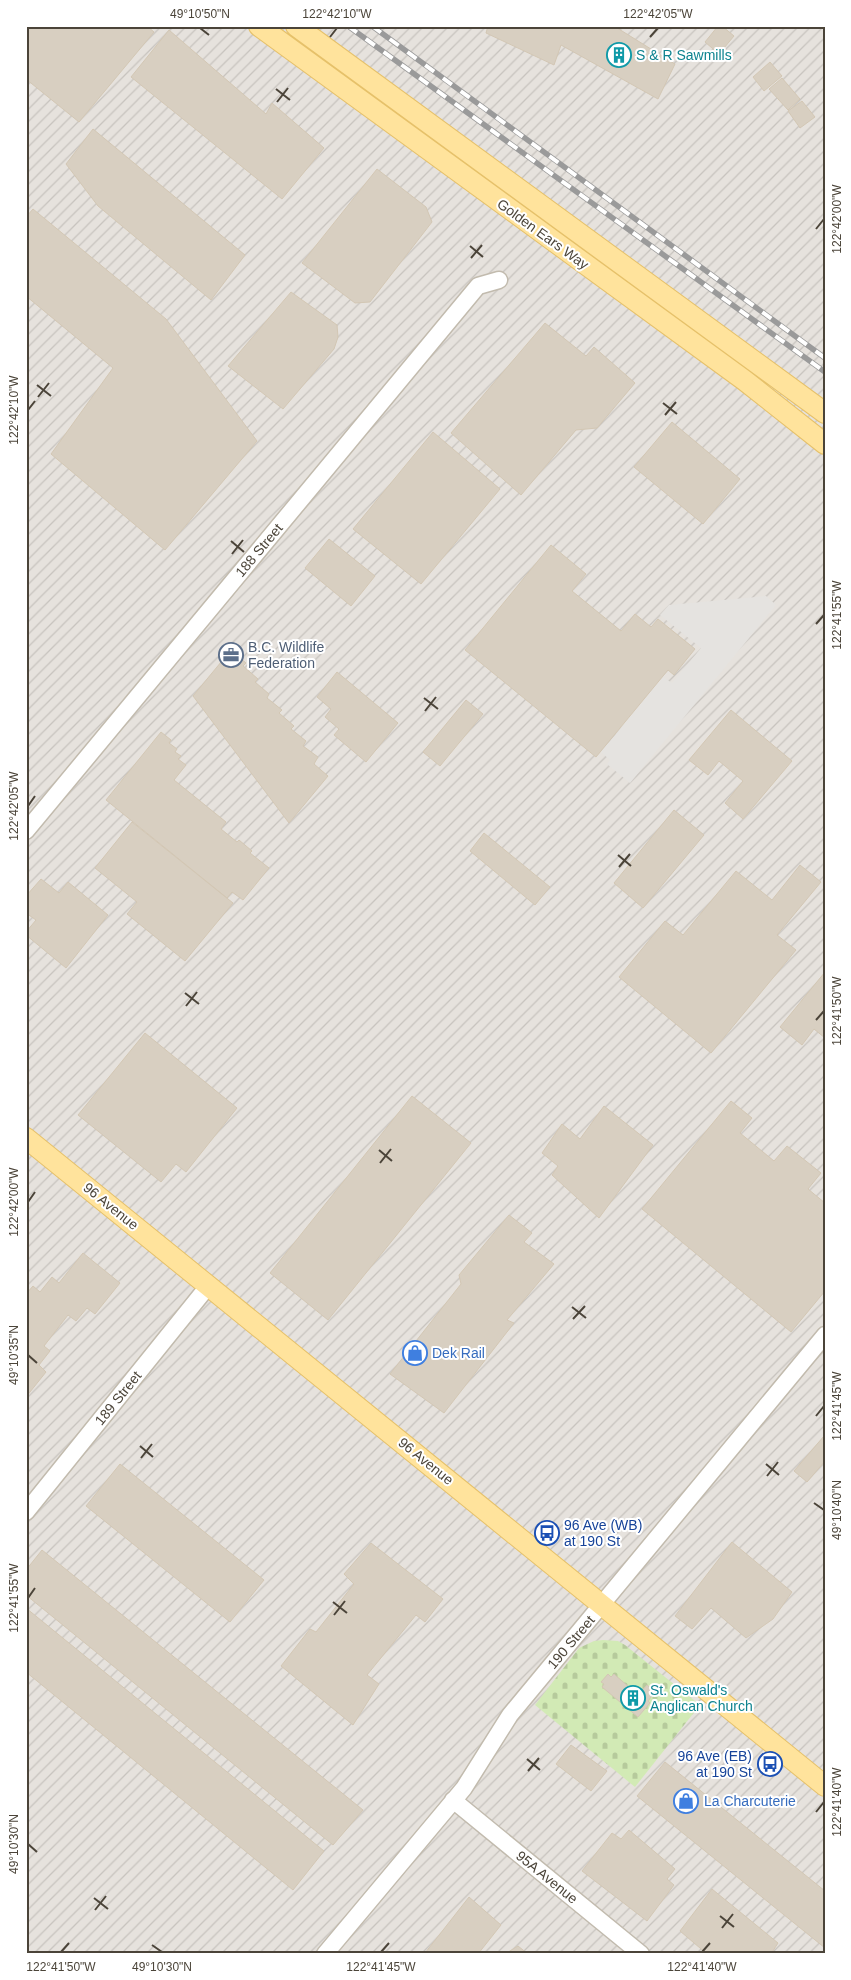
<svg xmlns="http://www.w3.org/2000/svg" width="851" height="1980" font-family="Arial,sans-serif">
	<defs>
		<pattern id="industrial-furrows" width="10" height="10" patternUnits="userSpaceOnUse" patternTransform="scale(1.25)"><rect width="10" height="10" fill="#e6e2dd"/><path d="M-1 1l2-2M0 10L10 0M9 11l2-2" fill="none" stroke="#c7c3be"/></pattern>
		<pattern id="cemetery-stones" width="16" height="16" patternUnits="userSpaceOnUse" patternTransform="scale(1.25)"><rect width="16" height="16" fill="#d2eab5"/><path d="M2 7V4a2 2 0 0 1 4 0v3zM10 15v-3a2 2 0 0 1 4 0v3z" fill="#b6ca9c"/></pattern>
	</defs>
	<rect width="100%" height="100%" fill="#f6f3ec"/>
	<!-- industrial -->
	<path fill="url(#industrial-furrows)" d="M26 26H825V1954H26Z"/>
	<!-- cemetery -->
	<path fill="url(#cemetery-stones)" d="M603 1640 618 1641 625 1645 700 1705 635 1787 535 1705 579 1648 594 1641Z"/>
	<!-- parking -->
	<path fill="#e5e3e0" d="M766 596 776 605 630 783 607 764 610 760 601 752 663 677 672 683 701 648 660 615 669 605Z"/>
	<!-- building -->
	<path fill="#d8cfc1" stroke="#d3c7b4" d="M26 26H147L154 32 79 122 26 79Z
		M488 26H614L675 64 658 99 561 45 554 65 486 33Z
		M718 26H722L734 36 719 54 705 42Z
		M169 30 266 114 272 103 324 148 282 199 131 77Z
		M770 62 782 76 764 91 753 77Z
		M782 78 800 99 788 110 769 89Z
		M802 101 815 117 800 128 788 111Z
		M93 129 245 255 211 300 98 206 66 164Z
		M377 169 426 207 432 222 370 302 355 303 302 263Z
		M33 209 166 319 257 441 165 550 51 454 113 368 26 296V217Z
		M291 292 337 325 338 337 334 349 283 409 228 366Z
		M545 323 586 356 594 347 635 383 597 428 576 430 521 495 451 433Z
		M672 422 740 479 703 524 634 467Z
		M433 432 500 489 421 584 353 529Z
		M329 539 375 576 351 606 305 568Z
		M551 545 586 574 572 591 621 631 635 614 651 627 658 619 695 649 674 675 668 670 596 757 465 650Z
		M231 650 246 663 243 666 258 679 255 682 269 694 267 698 282 710 279 713 294 726 291 729 306 741 303 746 318 757 314 764 328 776 289 823 193 696Z
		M337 672 398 723 366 762 334 735 339 729 325 717 331 709 317 697Z
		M466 700 483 714 440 766 423 752Z
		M731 710 792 761 743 819 725 803 743 781 719 761 708 775 689 760Z
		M161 732 171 740 169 743 177 749 175 752 181 756 178 759 186 765 174 780 226 822 221 829 237 842 239 840 252 851 250 853 269 868 243 900 232 892 227 898 106 800Z
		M674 810 704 835 643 908 614 883Z
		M132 822 233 903 185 961 127 914 137 902 95 868Z
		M484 833 550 887 535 905 470 851Z
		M800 865 821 882 777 935 796 950 711 1053 619 977 665 921 683 935 736 871 772 900Z
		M41 879 59 893 68 882 108 915 66 968 26 935V932L36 920 26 913V896Z
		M825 972V1038L814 1029 802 1045 780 1027Z
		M145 1033 237 1108 186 1172 176 1164 161 1182 78 1115Z
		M412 1096 471 1143 328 1320 270 1273Z
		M731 1101 752 1118 740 1133 774 1161 787 1146 821 1173 808 1189 825 1203V1291L791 1332 642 1209Z
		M604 1106 653 1145 599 1218 552 1175 558 1166 542 1153 562 1124 580 1139Z
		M509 1215 532 1233 524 1242 554 1264 507 1320 514 1323 444 1413 390 1374 461 1284 459 1275Z
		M83 1253 120 1283 95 1314 87 1308 76 1321 68 1315 44 1346 50 1351 39 1365 46 1372 26 1397V1294L33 1286 40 1292 52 1277 59 1283Z
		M824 1436 825 1461 807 1482 794 1471Z
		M120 1464 264 1580 230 1622 86 1506Z
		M732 1542 792 1592 773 1619 746 1638 711 1608 692 1629 675 1616Z
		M371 1543 443 1599 425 1622 416 1615 367 1675 379 1684 353 1725 281 1666 310 1629 316 1632 354 1584 344 1574Z
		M42 1550 363 1810 333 1845 26 1595V1570Z
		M26 1608 324 1851 293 1890 26 1672Z
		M608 1674 611 1677 614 1674 638 1695 647 1685 655 1692 648 1701 650 1703 638 1717 602 1687 604 1684 601 1682Z
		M571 1745 607 1771 591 1791 556 1764Z
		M665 1762 825 1891V1948L637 1796Z
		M629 1830 675 1869 667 1879 674 1885 647 1921 582 1871 612 1833 621 1839Z
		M712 1889 778 1943 771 1954H707L680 1931Z
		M469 1897 501 1925 478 1954 425 1953Z
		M518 1946 528 1954H505Z"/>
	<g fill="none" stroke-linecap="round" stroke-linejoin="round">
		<defs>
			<path id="minor" d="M26 831 478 286 499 280
				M26 1512 209 1285
				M453 1800 641 1954
				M325 1954 464 1788 510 1715 825 1335"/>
			<path id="major" d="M259 26 744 380 825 444
				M296 26 825 413
				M26 1138 825 1786"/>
		</defs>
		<!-- minor casing -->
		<use href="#minor" stroke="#c2bbae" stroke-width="19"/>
		<!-- major casing -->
		<use href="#major" stroke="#e6c16a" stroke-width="22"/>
		<!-- minor -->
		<use href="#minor" stroke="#fff" stroke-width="16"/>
		<!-- major -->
		<use href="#major" stroke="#ffe39c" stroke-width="20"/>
		<defs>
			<path id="rail" d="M348 26 825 372
				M372 26 825 358"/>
		</defs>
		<!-- rail casing -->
		<use href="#rail" stroke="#9a9a9a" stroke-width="5.5"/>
		<!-- rail -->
		<use href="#rail" stroke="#fff" stroke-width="4" stroke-dasharray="11" stroke-linecap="butt"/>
	</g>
	<!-- ticks -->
	<path fill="none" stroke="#4b4439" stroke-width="2" d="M200 28 209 35M330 37 337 28M650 37 658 28M276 89 290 100M277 102 288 88M816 229 824 219M470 246 483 257M471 258 482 245M37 385 51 396M38 397 49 383M663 403 677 414M28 410 35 401M665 415 676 402M231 541 244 552M232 554 243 540M816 624 824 615M424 698 438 709M425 711 436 697M28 806 35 796M618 855 631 866M619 867 630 854M185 993 199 1004M186 1006 197 992M816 1020 824 1011M379 1150 392 1161M380 1163 391 1149M28 1202 35 1192M572 1307 586 1318M573 1319 585 1306M28 1355 37 1363M816 1416 824 1406M140 1446 153 1457M141 1458 152 1444M766 1464 779 1475M767 1476 778 1462M814 1503 824 1510M28 1598 35 1588M333 1602 347 1613M334 1615 345 1601M527 1759 540 1770M528 1771 539 1758M816 1812 824 1802M28 1844 37 1852M94 1898 108 1909M95 1910 106 1896M720 1916 734 1927M722 1928 733 1914M152 1945 162 1952M61 1952 69 1943M381 1952 389 1943M702 1952 710 1943"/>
	<!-- icons -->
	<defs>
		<symbol id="building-ring" viewBox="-11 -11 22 22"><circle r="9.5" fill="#fff" stroke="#0f9aa8" stroke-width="1.5"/><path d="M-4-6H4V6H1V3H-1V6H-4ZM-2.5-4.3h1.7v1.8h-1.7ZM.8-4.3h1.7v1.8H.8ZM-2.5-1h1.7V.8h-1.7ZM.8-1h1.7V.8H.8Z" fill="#0f9aa8"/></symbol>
		<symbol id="office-ring" viewBox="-11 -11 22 22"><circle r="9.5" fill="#fff" stroke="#5c6f8a" stroke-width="1.5"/><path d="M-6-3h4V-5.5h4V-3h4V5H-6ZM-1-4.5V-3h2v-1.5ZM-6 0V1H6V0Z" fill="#5c6f8a"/></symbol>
		<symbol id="shop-ring" viewBox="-11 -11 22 22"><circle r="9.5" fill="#fff" stroke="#3f7fe0" stroke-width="1.5"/><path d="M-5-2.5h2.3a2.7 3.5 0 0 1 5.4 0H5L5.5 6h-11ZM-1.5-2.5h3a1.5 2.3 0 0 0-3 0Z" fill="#3f7fe0"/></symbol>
		<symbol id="bus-ring" viewBox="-11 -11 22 22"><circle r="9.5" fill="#fff" stroke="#1a4fb4" stroke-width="1.5"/><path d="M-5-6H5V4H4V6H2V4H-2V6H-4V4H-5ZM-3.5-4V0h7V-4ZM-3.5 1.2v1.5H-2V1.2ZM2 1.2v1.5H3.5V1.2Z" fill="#1a4fb4"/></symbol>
	</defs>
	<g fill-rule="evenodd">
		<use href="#building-ring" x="605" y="41" width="28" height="28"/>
		<use href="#office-ring" x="217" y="641" width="28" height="28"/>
		<use href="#shop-ring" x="401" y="1339" width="28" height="28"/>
		<use href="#bus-ring" x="533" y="1519" width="28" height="28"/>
		<use href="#building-ring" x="619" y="1684" width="28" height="28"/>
		<use href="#bus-ring" x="756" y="1750" width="28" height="28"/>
		<use href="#shop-ring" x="672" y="1787" width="28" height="28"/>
	</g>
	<g text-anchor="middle" stroke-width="4" stroke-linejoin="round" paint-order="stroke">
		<!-- culture labels -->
		<g font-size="14" fill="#0d838f" stroke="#fff" text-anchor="start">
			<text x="636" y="60">S &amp; R Sawmills</text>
			<text x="650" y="1695">St. Oswald's<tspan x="650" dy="16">Anglican Church</tspan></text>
		</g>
		<!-- street labels -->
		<g font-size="14" fill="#4b4439" stroke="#fff">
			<text transform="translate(543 234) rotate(36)" y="5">Golden Ears Way</text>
			<text transform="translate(259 550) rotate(-50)" y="5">188 Street</text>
			<text transform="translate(111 1206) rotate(39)" y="5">96 Avenue</text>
			<text transform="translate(118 1398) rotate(-51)" y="5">189 Street</text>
			<text transform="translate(426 1461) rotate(39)" y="5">96 Avenue</text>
			<text transform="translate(571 1642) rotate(-50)" y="5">190 Street</text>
			<text transform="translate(547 1877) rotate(39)" y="5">95A Avenue</text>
		</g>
		<!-- service labels -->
		<g font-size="14" fill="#4e5e75" stroke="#fff" text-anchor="start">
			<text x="248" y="652">B.C. Wildlife<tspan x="248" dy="16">Federation</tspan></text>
		</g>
		<!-- shop labels -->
		<g font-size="14" fill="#366cbe" stroke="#fff" text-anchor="start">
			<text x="432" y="1358">Dek Rail</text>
			<text x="704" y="1806">La Charcuterie</text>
		</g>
		<!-- transit labels -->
		<g font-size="14" fill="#164399" stroke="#fff" text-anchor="start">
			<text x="564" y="1530">96 Ave (WB)<tspan x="564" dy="16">at 190 St</tspan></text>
			<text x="752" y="1761" text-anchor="end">96 Ave (EB)<tspan x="752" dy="16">at 190 St</tspan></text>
		</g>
	</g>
	<!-- border -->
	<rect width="851" height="1980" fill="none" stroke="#ffffff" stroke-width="55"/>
	<rect x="28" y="28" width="796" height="1924" fill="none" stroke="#4b4439" stroke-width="2"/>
	<g font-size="12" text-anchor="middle" fill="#4b4439">
		<text x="200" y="18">49°10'50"N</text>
		<text x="337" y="18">122°42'10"W</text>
		<text x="658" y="18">122°42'05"W</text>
		<text transform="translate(837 219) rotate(-90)" y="4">122°42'00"W</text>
		<text transform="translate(14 410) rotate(-90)" y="4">122°42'10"W</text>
		<text transform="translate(837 615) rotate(-90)" y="4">122°41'55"W</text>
		<text transform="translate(14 806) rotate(-90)" y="4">122°42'05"W</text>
		<text transform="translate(837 1011) rotate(-90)" y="4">122°41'50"W</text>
		<text transform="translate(14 1202) rotate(-90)" y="4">122°42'00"W</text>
		<text transform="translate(14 1355) rotate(-90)" y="4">49°10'35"N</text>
		<text transform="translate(837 1406) rotate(-90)" y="4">122°41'45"W</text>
		<text transform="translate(837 1510) rotate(-90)" y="4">49°10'40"N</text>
		<text transform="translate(14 1598) rotate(-90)" y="4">122°41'55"W</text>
		<text transform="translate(837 1802) rotate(-90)" y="4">122°41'40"W</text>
		<text transform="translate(14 1844) rotate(-90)" y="4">49°10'30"N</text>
		<text x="61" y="1971">122°41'50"W</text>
		<text x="162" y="1971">49°10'30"N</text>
		<text x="381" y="1971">122°41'45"W</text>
		<text x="702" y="1971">122°41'40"W</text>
	</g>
</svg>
